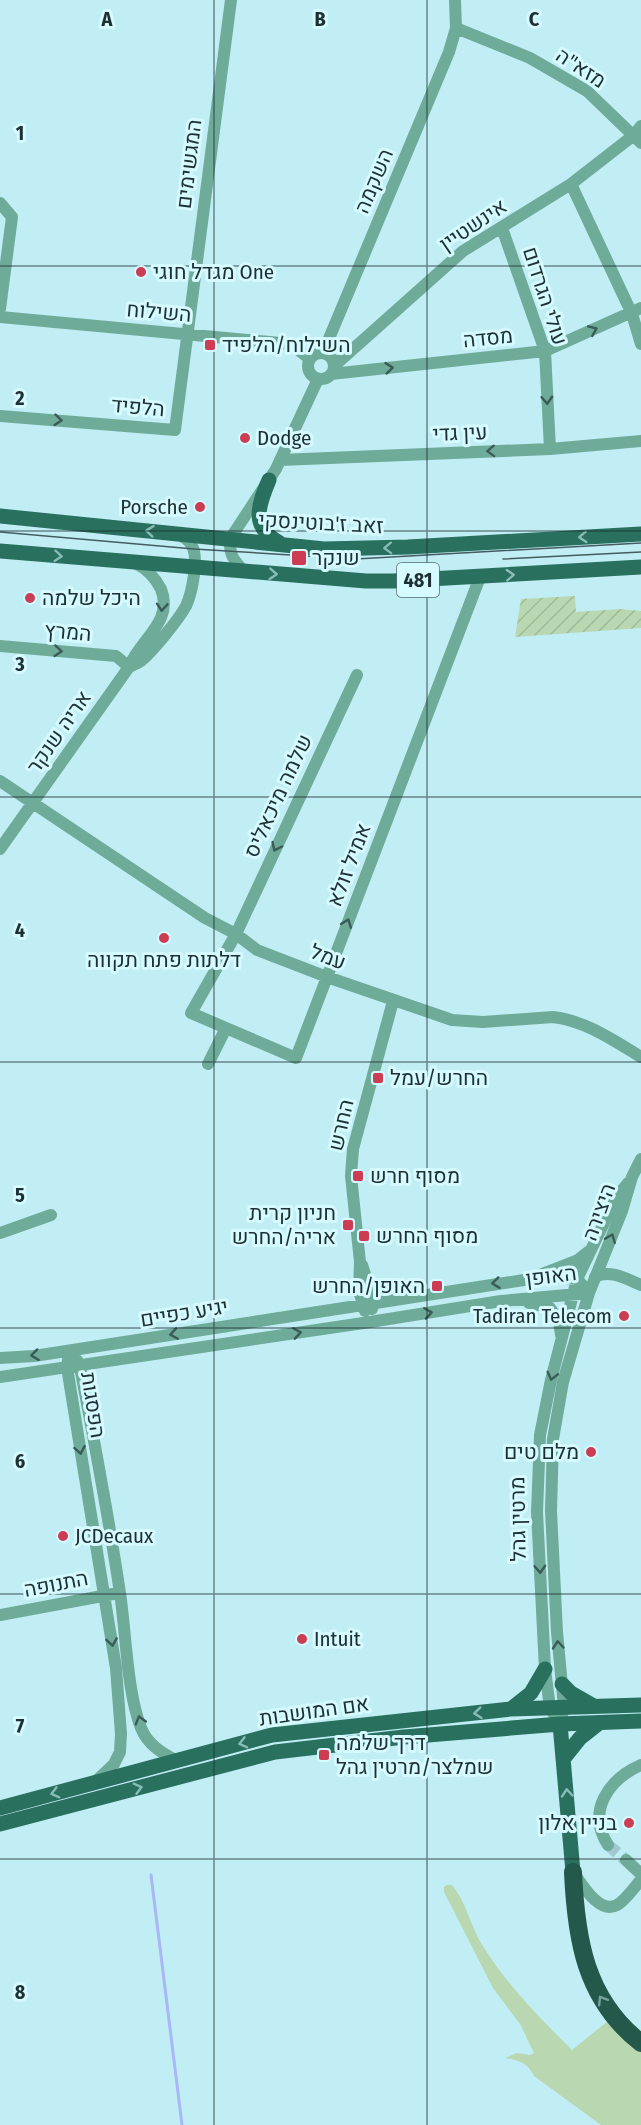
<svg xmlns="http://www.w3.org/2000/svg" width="641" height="2125" font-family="'Fira Sans Condensed',Heebo,sans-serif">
	<defs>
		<pattern id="garden-furrows" width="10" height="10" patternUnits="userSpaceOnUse" patternTransform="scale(1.5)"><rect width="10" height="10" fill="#b9d8b1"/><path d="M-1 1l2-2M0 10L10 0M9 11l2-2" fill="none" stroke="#9fba99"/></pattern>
	</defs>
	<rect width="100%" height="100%" fill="#c1eef5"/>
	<!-- grass -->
	<path fill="#b9d8b1" d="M447 1885H452C466 1902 470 1924 481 1943 506 1984 539 2017 572 2050L608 2021 641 2052V2125H601L534 2076C528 2063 519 2060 505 2058L517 2053 530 2055 534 2053 520 2024 493 1988 444 1892V1887Z"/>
	<!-- garden -->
	<path fill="url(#garden-furrows)" d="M575 596 576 612 621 609 641 611V628L515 637 521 599Z"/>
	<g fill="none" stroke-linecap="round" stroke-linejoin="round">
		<!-- stream -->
		<path stroke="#a9b7f6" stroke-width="3" d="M151 1875 182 2125"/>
		<!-- minor-tunnel -->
		<path stroke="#a0c8ce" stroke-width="12" stroke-dasharray="12 6" stroke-linecap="butt" d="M608 1845 626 1860"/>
		<!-- minor -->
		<path stroke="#6fab99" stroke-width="12" d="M456 28 530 58 587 91 641 143
			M571 184 632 314 641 344
			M0 203 12 217 0 309
			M502 228 545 351 550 449
			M0 317 291 344 310 359
			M325 348 449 52 456 28 455 0
			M308 366a13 13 0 1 1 26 0a13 13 0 1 1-26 0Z
			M334 366 463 251 571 184 634 135 641 126
			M331 374 545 351 641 308
			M0 416 175 430 231 0
			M280 460 550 449 641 441
			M245 572C234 561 229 555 230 539L276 469 318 379
			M0 646 116 656 129 667
			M129 667C133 665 138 663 141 661 153 651 179 619 186 606 192 593 199 558 192 546 189 540 184 537 178 534
			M0 781 205 918 236 934 257 950 327 977 452 1020 483 1022 553 1017C586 1021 613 1040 641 1057
			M0 849 129 667C140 639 174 622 161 589 155 577 147 569 135 563
			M226 1028 191 1013 236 934 357 675
			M208 1064 226 1028 296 1058 480 577
			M0 1233 51 1215
			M362 1265 370 1289 372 1309
			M542 1274 578 1260 588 1252
			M595 1277C610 1269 627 1279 641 1285
			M529 1303 550 1308 559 1321 561 1335
			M365 1311 359 1291 360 1262 351 1176 353 1149 393 1001
			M0 1358 34 1356 524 1280 554 1277 577 1279 589 1293
			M68 1360 67 1367 71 1392 116 1668 121 1734 120 1752 114 1764 95 1782
			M77 1360 81 1372C95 1445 109 1519 120 1593 126 1633 127 1692 141 1728 148 1745 162 1753 177 1761
			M0 1377 370 1322 501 1301 589 1293
			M0 1615 113 1594
			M553 1713 550 1708 545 1669 537 1512 540 1435 551 1380 577 1279 616 1198 628 1183
			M560 1724 564 1707 557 1632 551 1511 553 1439 563 1382 589 1293 622 1211 632 1177 641 1159
			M608 1845C586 1811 609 1779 641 1765
			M626 1860 641 1874
			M573 1872C582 1884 599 1915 617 1905 626 1900 634 1887 641 1880"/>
		<!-- major -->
		<path stroke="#29705e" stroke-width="15" d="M269 480C258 506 250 527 280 543
			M0 516 324 549 408 547 641 534
			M0 551 366 581H393L641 567
			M562 1684 571 1693 592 1705
			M511 1709 531 1693 545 1669
			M560 1724 573 1872
			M564 1758 580 1738 599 1723
			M0 1808 272 1735 511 1709 641 1705
			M0 1824 275 1752 404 1737 560 1724 641 1721"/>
		<!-- highway -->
		<path stroke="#24584a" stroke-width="18" d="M573 1872C576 1939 585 1999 641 2043"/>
		<!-- tram -->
		<path stroke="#445c60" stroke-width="1.5" d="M0 532 194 549 356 559 641 543
			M503 559 641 552"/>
	</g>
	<!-- one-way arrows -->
	<defs><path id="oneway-chevron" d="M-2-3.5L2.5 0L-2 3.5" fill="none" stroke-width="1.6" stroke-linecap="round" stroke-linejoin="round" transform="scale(1.5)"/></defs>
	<g stroke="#3a5b56">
		<use href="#oneway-chevron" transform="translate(593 330) rotate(-23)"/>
		<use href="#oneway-chevron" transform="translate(389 368) rotate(-6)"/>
		<use href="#oneway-chevron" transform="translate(547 400) rotate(87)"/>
		<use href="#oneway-chevron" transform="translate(58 420) rotate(5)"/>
		<use href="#oneway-chevron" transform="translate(491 451) rotate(178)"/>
		<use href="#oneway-chevron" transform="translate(162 607) rotate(94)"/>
		<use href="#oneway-chevron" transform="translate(58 651) rotate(5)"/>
		<use href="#oneway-chevron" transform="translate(276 847) rotate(115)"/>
		<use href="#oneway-chevron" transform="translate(347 923) rotate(-69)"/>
		<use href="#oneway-chevron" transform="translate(611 1238) rotate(-68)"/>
		<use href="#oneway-chevron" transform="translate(496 1283) rotate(173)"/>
		<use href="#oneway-chevron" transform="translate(428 1313) rotate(-9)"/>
		<use href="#oneway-chevron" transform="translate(297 1333) rotate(-9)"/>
		<use href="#oneway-chevron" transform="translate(174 1334) rotate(171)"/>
		<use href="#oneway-chevron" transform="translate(35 1355) rotate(173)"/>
		<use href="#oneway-chevron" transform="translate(552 1376) rotate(104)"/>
		<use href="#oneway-chevron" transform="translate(80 1450) rotate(80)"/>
		<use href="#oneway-chevron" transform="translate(540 1569) rotate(87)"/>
		<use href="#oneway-chevron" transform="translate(112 1642) rotate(81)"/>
		<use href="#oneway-chevron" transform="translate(558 1645) rotate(-95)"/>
		<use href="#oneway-chevron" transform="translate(140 1720) rotate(-106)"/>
	</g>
	<g stroke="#88bcb7">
		<use href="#oneway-chevron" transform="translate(150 531) rotate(-174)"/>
		<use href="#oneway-chevron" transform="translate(583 537) rotate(177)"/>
		<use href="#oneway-chevron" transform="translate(388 548) rotate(178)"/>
		<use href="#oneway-chevron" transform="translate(58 556) rotate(5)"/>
		<use href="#oneway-chevron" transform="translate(273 574) rotate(4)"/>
		<use href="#oneway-chevron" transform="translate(510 575) rotate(-3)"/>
		<use href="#oneway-chevron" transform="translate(478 1713) rotate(174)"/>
		<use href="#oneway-chevron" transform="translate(243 1743) rotate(165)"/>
		<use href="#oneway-chevron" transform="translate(138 1788) rotate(-15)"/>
		<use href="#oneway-chevron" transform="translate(55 1793) rotate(165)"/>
		<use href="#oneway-chevron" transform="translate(567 1793) rotate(-95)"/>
	</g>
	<use stroke="#74a19b" href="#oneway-chevron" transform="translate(602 2000) rotate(-122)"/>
	<!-- grid -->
	<path fill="none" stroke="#1e3032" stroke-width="1.5" stroke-opacity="0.55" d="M214 0V2125M427 0V2125M0 266H641M0 531H641M0 797H641M0 1062H641M0 1328H641M0 1594H641M0 1859H641"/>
	<!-- markers -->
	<g fill="#cc3c53" stroke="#d5faff" stroke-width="2">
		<circle cx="141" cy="272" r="6"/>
		<rect x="204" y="339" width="12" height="12" rx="3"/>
		<circle cx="245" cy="438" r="6"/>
		<circle cx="200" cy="507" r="6"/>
		<rect x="291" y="550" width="16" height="16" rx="3"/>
		<circle cx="30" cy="598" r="6"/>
		<circle cx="164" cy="938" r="6"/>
		<rect x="372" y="1072" width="12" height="12" rx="3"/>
		<rect x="352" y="1170" width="12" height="12" rx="3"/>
		<rect x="342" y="1219" width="12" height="12" rx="3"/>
		<rect x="358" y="1230" width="12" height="12" rx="3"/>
		<rect x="431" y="1280" width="12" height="12" rx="3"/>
		<circle cx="624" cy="1316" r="6"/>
		<circle cx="591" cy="1452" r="6"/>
		<circle cx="63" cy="1536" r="6"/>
		<circle cx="302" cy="1639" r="6"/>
		<rect x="318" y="1749" width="12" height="12" rx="3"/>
		<circle cx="629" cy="1823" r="6"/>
	</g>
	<g text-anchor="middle" stroke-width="6" stroke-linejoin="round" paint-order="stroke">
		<!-- shield labels -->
		<rect fill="#d5faff" stroke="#556d70" stroke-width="1.5" x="397" y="563" width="42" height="34" rx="4.5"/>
		<g font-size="20" font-weight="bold" fill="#1e3032">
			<text x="418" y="587">481</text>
		</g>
		<!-- street labels -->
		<g font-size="21" fill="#1e3032" stroke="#d5faff">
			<text transform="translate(581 68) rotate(33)" y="7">מזא"ה</text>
			<text transform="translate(189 164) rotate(-83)" y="7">המגשימים</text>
			<text transform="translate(374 181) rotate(-67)" y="7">השקמה</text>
			<text transform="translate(473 225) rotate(-34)" y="7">אינשטיין</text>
			<text transform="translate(545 296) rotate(72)" y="7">עולי הגרדום</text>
			<text transform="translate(159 312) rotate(5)" y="7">השילוח</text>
			<text transform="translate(488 338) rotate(-6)" y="7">מסדה</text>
			<text transform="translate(138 407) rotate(5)" y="7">הלפיד</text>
			<text transform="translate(460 433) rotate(-2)" y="7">עין גדי</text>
			<text transform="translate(321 523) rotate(3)" y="7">זאב ז'בוטינסקי</text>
			<text transform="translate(68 632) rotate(5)" y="7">המרץ</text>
			<text transform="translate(59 732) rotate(-55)" y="7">אריה שנקר</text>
			<text transform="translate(278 796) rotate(-65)" y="7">שלמה מיכאליס</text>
			<text transform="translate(349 865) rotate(-69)" y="7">אמיל זולא</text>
			<text transform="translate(328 957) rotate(21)" y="7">עמל</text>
			<text transform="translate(341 1125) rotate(-77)" y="7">החרש</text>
			<text transform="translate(599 1212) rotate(-70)" y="7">היצירה</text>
			<text transform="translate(551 1276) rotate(-7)" y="7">האופן</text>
			<text transform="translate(184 1313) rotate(-9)" y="7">יגיע כפיים</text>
			<text transform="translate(93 1405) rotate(81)" y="7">הפסגות</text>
			<text transform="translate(518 1519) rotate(-91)" y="7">מרטין גהל</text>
			<text transform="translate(56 1584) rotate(-11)" y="7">התנופה</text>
			<text transform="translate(314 1711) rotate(-8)" y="7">אם המושבות</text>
		</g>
		<!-- poi labels -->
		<g font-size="21" fill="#1e3032" stroke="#d5faff" text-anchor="start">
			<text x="153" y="279">מגדל חוגי One</text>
			<text x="222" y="352">השילוח/הלפיד</text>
			<text x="257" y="445">Dodge</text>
			<text x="188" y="514" text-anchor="end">Porsche</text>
			<text x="312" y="565">שנקר</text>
			<text x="42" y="605">היכל שלמה</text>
			<text x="164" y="967" text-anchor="middle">דלתות פתח תקווה</text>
			<text x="390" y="1085">החרש/עמל</text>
			<text x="370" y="1183">מסוף חרש</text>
			<text x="336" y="1220" text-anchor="end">חניון קרית<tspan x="336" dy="24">אריה/החרש</tspan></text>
			<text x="376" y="1243">מסוף החרש</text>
			<text x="425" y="1293" text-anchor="end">האופן/החרש</text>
			<text x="612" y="1323" text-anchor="end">Tadiran Telecom</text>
			<text x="579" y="1459" text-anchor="end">מלם טים</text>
			<text x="75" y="1543">JCDecaux</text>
			<text x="314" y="1646">Intuit</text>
			<text x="336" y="1750">דרך שלמה<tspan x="336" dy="24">שמלצר/מרטין גהל</tspan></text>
			<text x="617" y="1830" text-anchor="end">בניין אלון</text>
		</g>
	</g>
	<g font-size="20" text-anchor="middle" font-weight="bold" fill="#1e3032" stroke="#d5faff" stroke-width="6" stroke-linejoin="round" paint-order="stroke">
		<text x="107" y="26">A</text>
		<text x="320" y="26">B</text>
		<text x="534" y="26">C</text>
		<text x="20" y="140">1</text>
		<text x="20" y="405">2</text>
		<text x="20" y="671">3</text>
		<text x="20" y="937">4</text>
		<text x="20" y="1202">5</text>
		<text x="20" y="1468">6</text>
		<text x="20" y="1733">7</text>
		<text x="20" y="1999">8</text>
	</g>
</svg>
